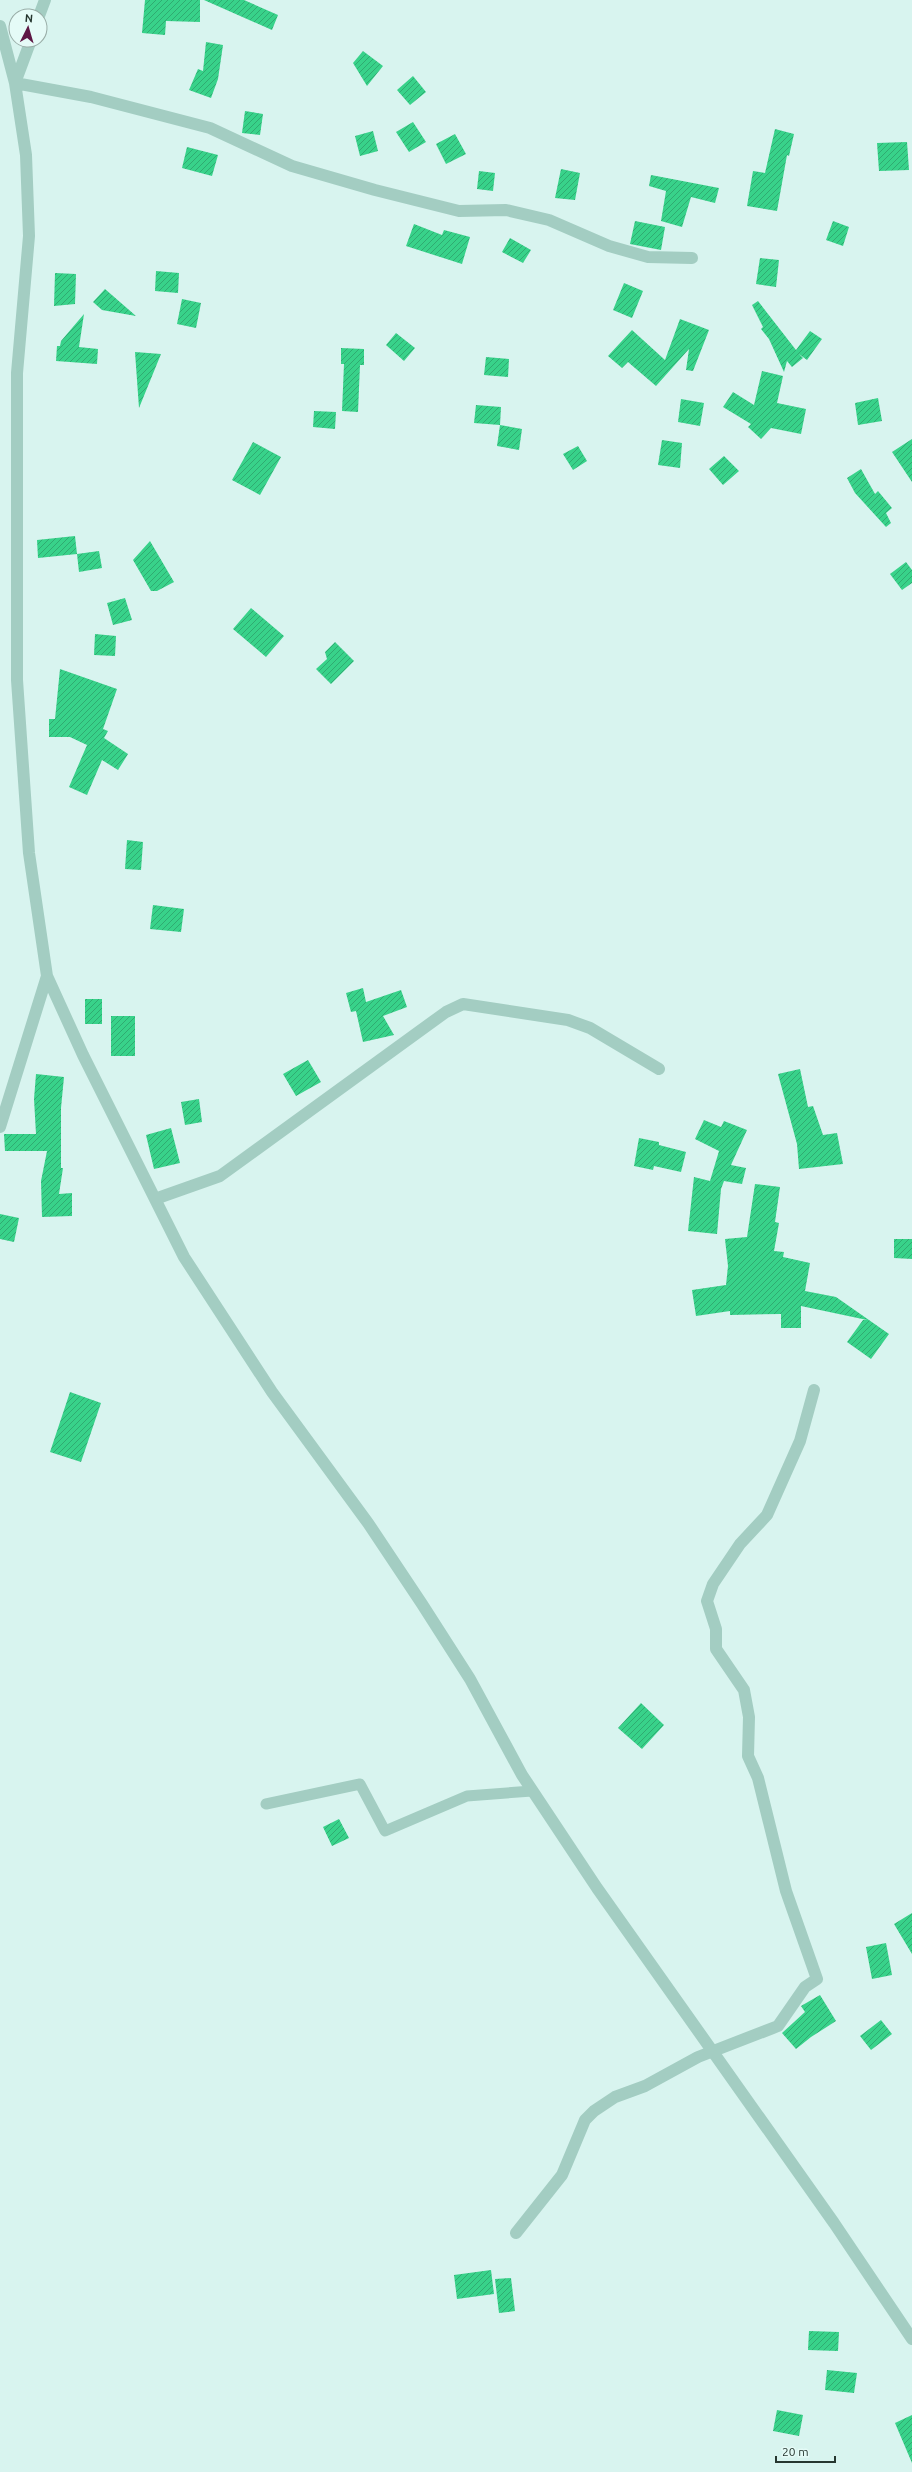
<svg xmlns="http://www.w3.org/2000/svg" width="912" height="2472" font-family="Ubuntu,sans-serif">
	<defs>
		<pattern id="building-hatch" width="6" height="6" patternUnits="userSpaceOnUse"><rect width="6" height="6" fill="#38d28a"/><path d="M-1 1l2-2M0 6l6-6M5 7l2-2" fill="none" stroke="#2fab71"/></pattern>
	</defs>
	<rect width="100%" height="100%" fill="#d8f4ef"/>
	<!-- building -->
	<path fill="url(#building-hatch)" d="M145 0H200V22L166 21 165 35 142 33Z
		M204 0H244L278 15 272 30Z
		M206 42 223 45 218 79 211 98 189 90 198 69 203 71Z
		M363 51 383 66 367 86 353 63Z
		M413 76 426 92 410 105 397 90Z
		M245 111 263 114 260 135 242 133Z
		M413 122 426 142 409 152 396 132Z
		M775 129 794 134 789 156 787 155 777 211 747 206 753 171 765 173Z
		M373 131 378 151 360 156 355 136Z
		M455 134 466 154 446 164 436 144Z
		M907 142 909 170 879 171 877 143Z
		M187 147 218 155 212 176 182 168Z
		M561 169 580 173 575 200 555 198Z
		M479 171 495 173 493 191 477 189Z
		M651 175 719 188 715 203 691 197 682 227 661 221 666 191 649 186Z
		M635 221 665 227 661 250 630 244Z
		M833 221 849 227 843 246 826 240Z
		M414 224 442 235 444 230 470 237 462 264 406 246Z
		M510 238 531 250 523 263 502 252Z
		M760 258 779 260 776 287 756 284Z
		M156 271 179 273 178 293 155 291Z
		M55 273 76 274 75 304 54 306Z
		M624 283 643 291 632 318 613 310Z
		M105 289 136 316 102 310 93 302Z
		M182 299 201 303 196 328 177 324Z
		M758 301 796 350 810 331 822 339 807 360 799 354 803 358 792 367 787 361 784 372 769 339 761 329 763 327 752 305Z
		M84 314 79 347 98 349 97 364 56 361 57 346H60L61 341Z
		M680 319 709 330 693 371 686 370 689 349 656 386 628 362 622 368 608 356 632 330 665 360Z
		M396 333 415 348 404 361 386 345Z
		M341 348 364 349V365H360L358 412 342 411 344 364H341Z
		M135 352 161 354 139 408Z
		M486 357 509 359 508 377 484 375Z
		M762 371 783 376 777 403 806 409 801 434 771 428 761 439 748 427 751 424 723 407 733 392 754 405Z
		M878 398 882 421 858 425 855 403Z
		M681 399 704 403 700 426 678 422Z
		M476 405 501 407 500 425 474 423Z
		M314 411 336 412 335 429 313 427Z
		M500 425 522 429 519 450 497 446Z
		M912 439V482L892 452Z
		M662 440 682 443 680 468 658 465Z
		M253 442 281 457 260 495 232 480Z
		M578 446 587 461 573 470 563 454Z
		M724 456 739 471 723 485 709 469Z
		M861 469 875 494 878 491 892 508 886 513 891 523 886 527 855 493 847 478Z
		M75 536 77 554 38 558 37 540Z
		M150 541 174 582 157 591H151L133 560Z
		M99 551 102 568 79 572 77 554Z
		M906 562 912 570V583L902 590 890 574Z
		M125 598 132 620 113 625 107 603Z
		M251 608 284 636 266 657 233 629Z
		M95 634 116 636 115 656 94 655Z
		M335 642 354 661 331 684 316 669 327 659 325 652Z
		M60 669 117 689 103 729 108 731 104 738 128 754 118 770 102 760 87 795 69 787 87 745 70 737H49V719H55Z
		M127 840 143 842 141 870 125 869Z
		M153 905 184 909 181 932 150 929Z
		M363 988 366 1002 401 990 407 1007 383 1016 394 1035 363 1042 356 1011 351 1012 346 993Z
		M85 999H102V1024H85Z
		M111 1016H135V1056H111Z
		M308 1060 321 1082 296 1096 283 1074Z
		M800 1069 808 1107 813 1106 823 1135 837 1133 843 1164 799 1169 797 1144 778 1074Z
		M36 1074 64 1077 61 1108V1168H63L59 1194 72 1193V1216L42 1217 41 1181 47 1151H5L4 1134H36L34 1099Z
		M199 1099 202 1122 185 1125 181 1102Z
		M704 1120 721 1127 724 1121 747 1130 731 1165 746 1168 742 1184 724 1181 721 1189 717 1234 688 1231 694 1177 710 1181 719 1151 695 1139Z
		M171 1128 180 1163 154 1169 146 1135Z
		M639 1138 659 1142V1145L686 1152 681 1172 654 1166 653 1170 634 1166Z
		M755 1184 780 1187 775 1222 779 1223 774 1251 784 1252 783 1257 810 1263 805 1291 836 1297 889 1334 871 1359 847 1342 863 1320H867L801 1306V1328H781V1314L730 1315V1311L696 1316 692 1290 726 1285 728 1266 725 1239 747 1237Z
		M0 1214 19 1218 14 1242 0 1239Z
		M894 1239H912V1259L894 1258Z
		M70 1392 101 1403 81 1462 50 1452Z
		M641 1703 664 1725 642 1749 618 1728Z
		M339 1819 349 1838 332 1846 323 1827Z
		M912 1913V1954L894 1924Z
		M886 1943 892 1975 872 1979 866 1947Z
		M820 1995 836 2021 811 2037 796 2049 782 2033 805 2012 801 2006Z
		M881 2020 892 2034 871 2050 860 2036Z
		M491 2270 494 2294 457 2299 454 2275Z
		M511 2278 515 2311 499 2313 495 2279Z
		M809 2331 839 2332 838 2351 808 2350Z
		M827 2370 857 2373 854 2393 825 2390Z
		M777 2410 803 2415 799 2436 773 2431Z
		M912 2415V2463L895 2423Z"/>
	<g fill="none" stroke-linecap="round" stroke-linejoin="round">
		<!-- lane -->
		<path stroke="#a3cdc2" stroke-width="11" d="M266 1804 360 1784 385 1831 467 1796 532 1791"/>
		<!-- street -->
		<path stroke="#a3cdc2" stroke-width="12" d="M39 16 45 0
			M0 26 15 83 26 155 29 236 17 373V680L29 853 47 976 83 1055 184 1257 272 1392 368 1523 422 1604 470 1679 522 1775 597 1888 834 2223 912 2339
			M31 40 15 83 91 97 210 128 292 166 375 190 459 211 506 210 549 220 609 246 648 257 692 258
			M0 1127 47 976
			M155 1199 220 1176 446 1012 463 1004 568 1020 590 1028 659 1069
			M516 2233 562 2175 585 2120 594 2111 615 2097 645 2086 698 2057 778 2026 805 1987 817 1979 786 1891 758 1778 748 1756 749 1717 744 1690 716 1649V1629L707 1601 713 1584 740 1544 767 1515 800 1441 814 1390"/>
	</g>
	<!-- north arrow -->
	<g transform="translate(28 28) rotate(5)"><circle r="19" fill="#e5fbf7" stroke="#99ada7"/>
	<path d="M0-3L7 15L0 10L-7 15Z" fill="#5d1744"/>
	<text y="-6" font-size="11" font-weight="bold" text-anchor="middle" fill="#263730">N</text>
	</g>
	<!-- scale -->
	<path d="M776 2456v6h59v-6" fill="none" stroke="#263730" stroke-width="2"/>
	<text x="782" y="2456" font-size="12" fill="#263730" stroke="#e5fbf7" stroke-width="3" paint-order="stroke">20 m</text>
</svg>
